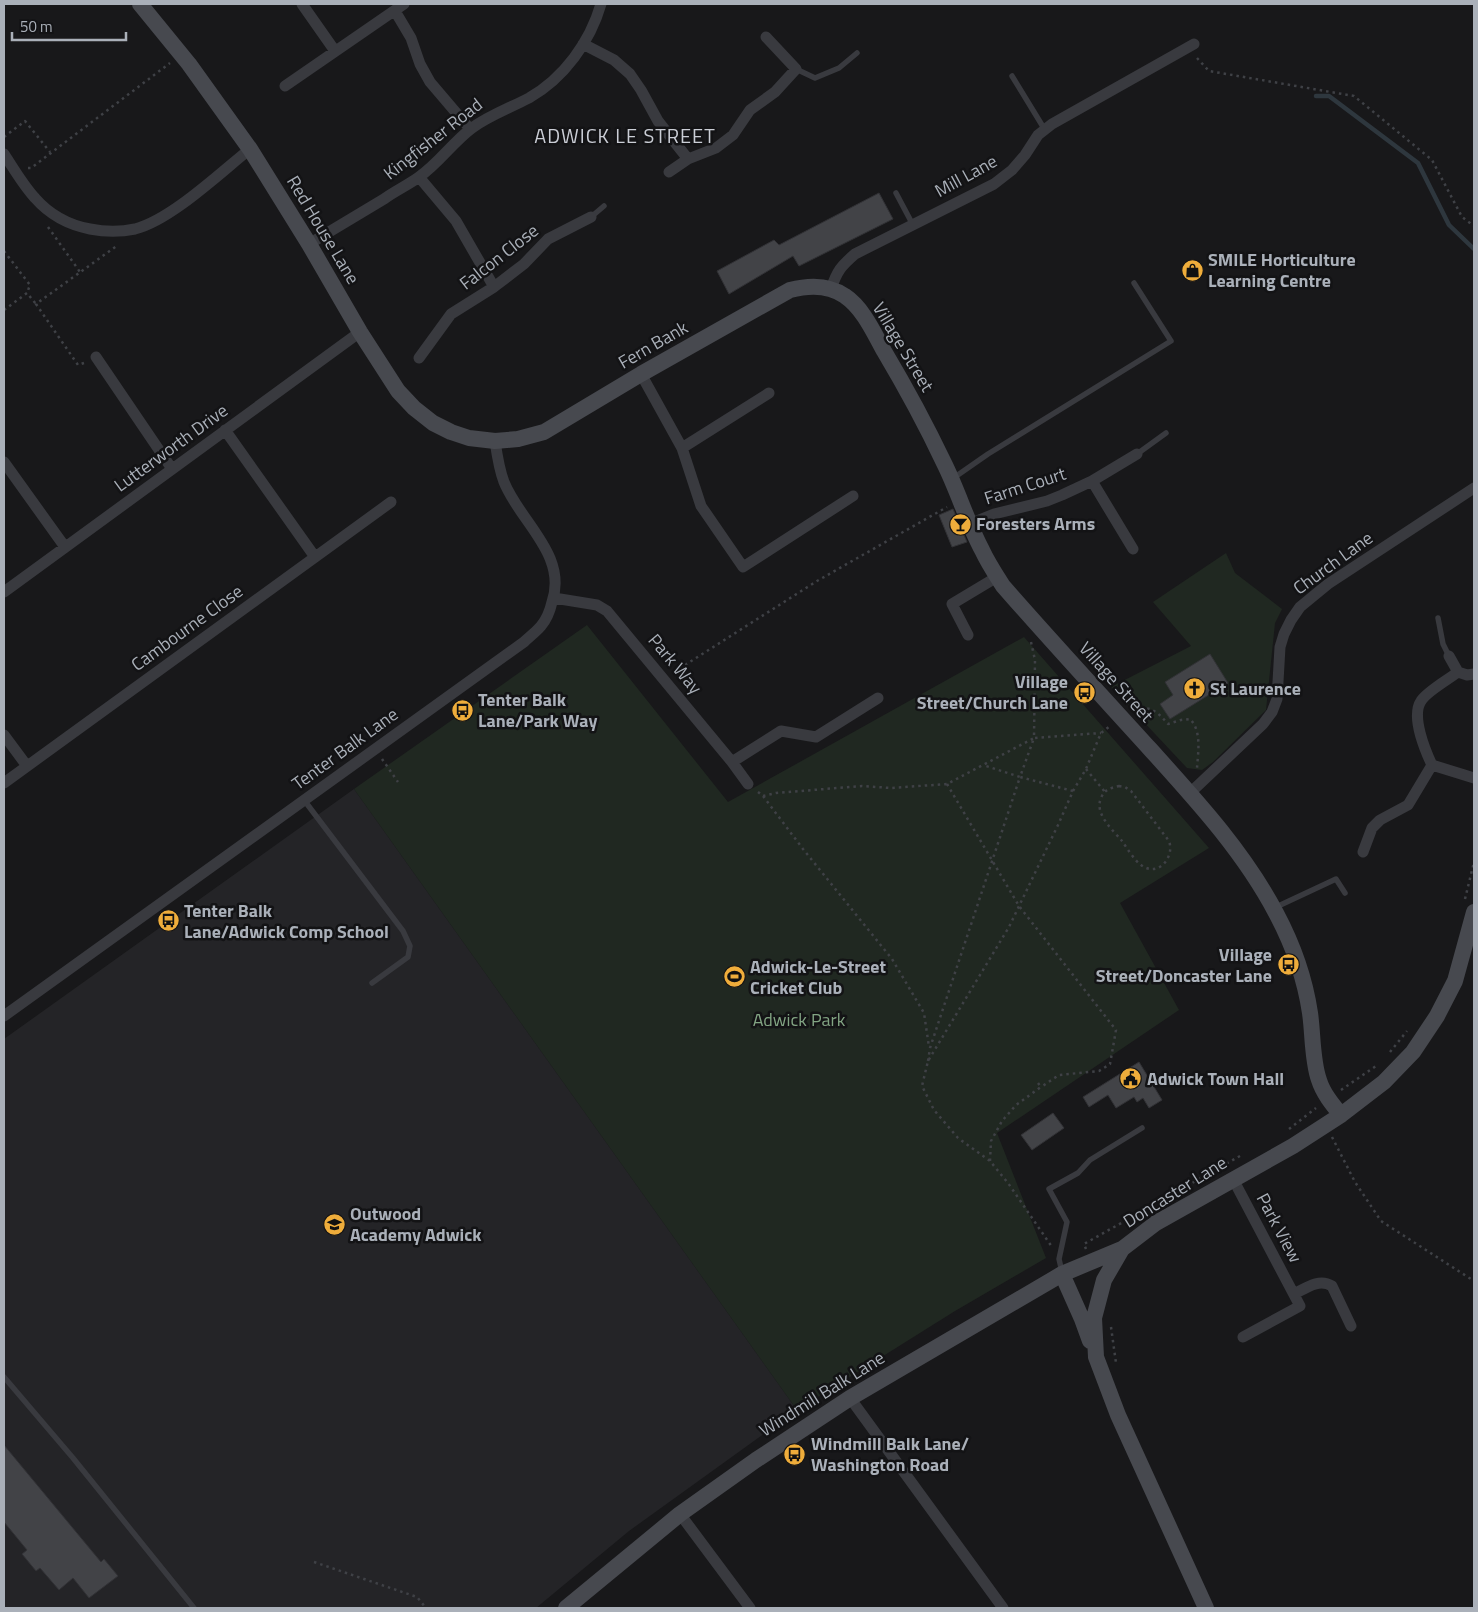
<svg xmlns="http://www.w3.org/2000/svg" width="1478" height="1612" font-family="'Titillium Web',sans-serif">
	<rect width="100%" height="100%" fill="#18181a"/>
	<!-- built -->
	<path fill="#242427" d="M354 789 797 1410 629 1531 536 1608H4V1039Z"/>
	<!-- green -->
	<path fill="#202821" d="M1226 553 1235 573 1282 609 1275 623 1266 710 1213 762 1202 770 1187 768 1111 687 1191 646 1153 602Z
		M587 625 728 802 1024 637 1209 848 1120 903 1179 1010 997 1133 1046 1258 955 1311 797 1410 354 789Z"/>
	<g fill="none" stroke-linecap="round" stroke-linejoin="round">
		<!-- stream -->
		<path stroke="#2e373e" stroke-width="4.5" d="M1316 96H1329L1418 163 1449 225 1474 249"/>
	</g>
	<!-- building -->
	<path fill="#424347" stroke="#323236" d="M879 193 893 219 799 266 793 256 729 294 717 271 774 240 779 245Z
		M953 509 967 542 952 547 939 515Z
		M1210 654 1228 683 1170 719 1160 704 1173 695 1165 682Z
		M1139 1062 1162 1100 1149 1108 1143 1098 1137 1102 1134 1097 1116 1108 1108 1095 1089 1107 1083 1097Z
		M1053 1113 1064 1128 1032 1150 1021 1135Z
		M4 1445 101 1562 104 1559 118 1576 89 1598 73 1578 59 1590 40 1568 36 1571 22 1554 27 1550 4 1522Z"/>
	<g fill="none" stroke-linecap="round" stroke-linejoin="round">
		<!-- path -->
		<path stroke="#3f4146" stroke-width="2.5" stroke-dasharray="2.5 4" stroke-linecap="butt" d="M1197 58 1209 71 1354 96 1432 160 1462 217 1474 226
			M4 137 25 121 50 152
			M28 168H31L170 63
			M48 227 80 272
			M4 251 30 285 27 293
			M4 310 27 293 36 304
			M84 363 78 365 36 304 118 245
			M1031 642 1035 660 1034 738 1101 733
			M674 672 817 581 947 507
			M1134 708C1151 707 1156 710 1168 724L1181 720 1190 719C1202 731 1198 753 1197 768
			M382 759 398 782
			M1086 769 1105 792
			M947 784 1019 906 1116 1030 1110 1064 1099 1071 1059 1075 1041 1087
			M1119 786 1125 787 1131 791 1169 841C1175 857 1158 878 1141 865 1134 860 1127 848 1122 841 1113 830 1094 814 1101 798 1104 790 1110 788 1119 786Z
			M1073 791 1086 769 1101 733 1110 726
			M758 792 763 796 803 849 892 959 924 1013 929 1047
			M763 796 776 793 862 786 891 788 947 784 1034 738 1020 777 983 765
			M1465 899 1474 862
			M1390 1052 1407 1031
			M928 1061 930 1048 1020 777 1073 791 1058 825 1009 927 928 1061 922 1086 934 1110 958 1138 990 1161 1008 1183 1052 1247
			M1341 1090 1376 1066
			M1289 1129 1316 1108
			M1332 1137 1355 1182 1381 1221 1474 1281
			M990 1161 991 1141 1002 1121 1016 1105 1041 1087 1038 1083
			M1086 1249 1084 1244 1240 1156
			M1111 1327 1116 1363
			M314 1562 417 1597 426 1608"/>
		<!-- lane -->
		<path stroke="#393a3f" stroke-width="5.5" d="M796 69 815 78 839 68 857 53
			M1012 76 1045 130
			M896 193 913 225
			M591 217 604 206
			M1137 454 1166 433
			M952 479 988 454 1171 341 1134 283
			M1438 618 1443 644 1449 656
			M304 800 403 931 410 946 408 957 372 983
			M1274 908 1336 879 1345 893
			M1062 1272 1059 1259 1067 1222 1049 1189 1078 1173 1090 1160 1142 1128
			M4 1377 73 1458 194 1608"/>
		<!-- street -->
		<path stroke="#393a3f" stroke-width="11" d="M302 4 335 51
			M395 11 411 38 420 64 430 82 470 129
			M583 44 614 60 630 74 641 90 658 121 688 159 716 148 733 135 750 110 775 92 796 69 766 37
			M285 86 404 4
			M4 154C14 169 23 185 35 198 49 214 69 225 90 229 105 232 121 232 135 229 171 220 221 172 250 149
			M669 172 688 159
			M419 177 456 221 494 287
			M309 244C334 229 359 214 384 199 395 191 408 185 419 177 439 163 453 142 472 128 490 115 510 108 529 98 564 78 590 42 601 4
			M831 289C837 271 841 266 855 254L994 184 1012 170 1025 155 1038 135 1052 124 1194 44
			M96 357 172 469
			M419 358 451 314 494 287 524 264 548 239 591 217
			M641 374 682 448 701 506 743 567 853 496
			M225 430 315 557
			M682 448 769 393
			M4 462 65 547
			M1092 481 1133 549
			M969 524 994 514 1047 501 1062 495 1092 481 1137 454
			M4 592 360 332
			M554 598 597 605 607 611 732 762 748 784
			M968 635 952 604 997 577
			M1449 656 1458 672 1467 675 1474 674
			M4 735 27 766
			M732 762 781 731 816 737 878 698
			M1432 765 1474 778
			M4 783 391 502
			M1190 793 1263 724 1272 712 1277 699 1280 647 1284 634 1291 620 1300 607 1328 584 1474 488
			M1363 852 1372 828 1380 820 1408 805 1432 765C1425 750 1411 716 1421 701 1426 692 1449 679 1458 672
			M4 1016 524 642C529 637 536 632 541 626 546 620 550 611 552 602 568 555 520 522 504 482 499 469 497 455 495 441
			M1233 1179 1300 1306 1243 1337
			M1294 1294C1306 1288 1319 1278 1332 1286L1351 1326
			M850 1398 1003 1608
			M680 1514 750 1608"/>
		<!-- secondary -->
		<path stroke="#47494f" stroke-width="16" d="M140 4 189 64 250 149 309 244 360 332 398 391 414 408 433 423 451 432 469 438 495 441 518 439 544 432 641 374 790 290C809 285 828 284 845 296 863 308 874 333 884 351 906 388 926 425 944 463 958 491 967 522 982 550 988 563 996 575 1003 586 1051 641 1101 695 1150 749 1196 800 1244 852 1276 913 1292 943 1305 979 1310 1013 1313 1033 1312 1061 1319 1080 1323 1093 1332 1104 1341 1115
			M1062 1274 1082 1319 1090 1341
			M566 1608 680 1514 756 1460 850 1398 1062 1274 1122 1249
			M1206 1608 1118 1415 1096 1357 1094 1318 1104 1280 1122 1249 1156 1223 1293 1146 1341 1115 1384 1082 1413 1052 1437 1016 1455 981 1474 912"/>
	</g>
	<!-- icons -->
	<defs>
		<symbol id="shop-disc" viewBox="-11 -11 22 22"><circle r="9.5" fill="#efad3b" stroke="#131315"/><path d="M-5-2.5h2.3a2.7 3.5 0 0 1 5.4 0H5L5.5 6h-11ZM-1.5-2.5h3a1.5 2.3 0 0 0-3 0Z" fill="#111"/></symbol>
		<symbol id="bar-disc" viewBox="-11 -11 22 22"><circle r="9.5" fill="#efad3b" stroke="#131315"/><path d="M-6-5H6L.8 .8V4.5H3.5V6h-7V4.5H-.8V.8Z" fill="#111"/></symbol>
		<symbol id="church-disc" viewBox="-11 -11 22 22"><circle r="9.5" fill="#efad3b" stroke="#131315"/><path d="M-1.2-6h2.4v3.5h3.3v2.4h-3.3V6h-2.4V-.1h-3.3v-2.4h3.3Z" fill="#111"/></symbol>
		<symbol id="bus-disc" viewBox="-11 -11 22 22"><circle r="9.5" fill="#efad3b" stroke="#131315"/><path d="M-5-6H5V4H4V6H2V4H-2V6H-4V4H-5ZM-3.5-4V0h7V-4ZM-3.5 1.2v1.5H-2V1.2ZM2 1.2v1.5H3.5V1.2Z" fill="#111"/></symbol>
		<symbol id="stadium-disc" viewBox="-11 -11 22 22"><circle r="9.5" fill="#efad3b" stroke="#131315"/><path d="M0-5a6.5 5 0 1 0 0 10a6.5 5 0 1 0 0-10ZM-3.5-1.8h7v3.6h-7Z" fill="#111"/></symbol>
		<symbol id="civic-disc" viewBox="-11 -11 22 22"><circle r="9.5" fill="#efad3b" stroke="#131315"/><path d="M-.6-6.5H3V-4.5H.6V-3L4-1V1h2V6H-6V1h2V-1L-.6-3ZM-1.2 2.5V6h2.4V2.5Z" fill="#111"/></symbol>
		<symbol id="school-disc" viewBox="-11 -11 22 22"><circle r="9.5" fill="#efad3b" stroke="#131315"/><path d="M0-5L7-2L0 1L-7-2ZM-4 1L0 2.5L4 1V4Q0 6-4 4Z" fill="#111"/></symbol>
	</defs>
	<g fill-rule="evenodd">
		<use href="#shop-disc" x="1180" y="258" width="25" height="25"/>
		<use href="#bar-disc" x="948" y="512" width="25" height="25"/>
		<use href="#church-disc" x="1182" y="676" width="25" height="25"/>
		<use href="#bus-disc" x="1072" y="680" width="25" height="25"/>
		<use href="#bus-disc" x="450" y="698" width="25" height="25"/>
		<use href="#bus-disc" x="156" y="908" width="25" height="25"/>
		<use href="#bus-disc" x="1276" y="952" width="25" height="25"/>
		<use href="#stadium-disc" x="722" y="964" width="25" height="25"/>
		<use href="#civic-disc" x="1118" y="1066" width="25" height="25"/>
		<use href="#school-disc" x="322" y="1212" width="25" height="25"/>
		<use href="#bus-disc" x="782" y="1442" width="25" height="25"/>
	</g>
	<g text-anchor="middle" stroke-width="5" stroke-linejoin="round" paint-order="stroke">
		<!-- street labels -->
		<g font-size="18" fill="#aab0b9" stroke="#131315">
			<text transform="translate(433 139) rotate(-38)" y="6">Kingfisher Road</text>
			<text transform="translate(966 176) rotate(-29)" y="6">Mill Lane</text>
			<text transform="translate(323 230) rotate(59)" y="6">Red House Lane</text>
			<text transform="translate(499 257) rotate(-38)" y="6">Falcon Close</text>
			<text transform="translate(653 345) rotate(-30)" y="6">Fern Bank</text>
			<text transform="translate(903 347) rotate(59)" y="6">Village Street</text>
			<text transform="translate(171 448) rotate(-36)" y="6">Lutterworth Drive</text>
			<text transform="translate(1025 486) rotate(-18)" y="6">Farm Court</text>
			<text transform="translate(1333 563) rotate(-36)" y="6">Church Lane</text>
			<text transform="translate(187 628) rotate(-36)" y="6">Cambourne Close</text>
			<text transform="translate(675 664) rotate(50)" y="6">Park Way</text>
			<text transform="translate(1116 682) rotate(48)" y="6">Village Street</text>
			<text transform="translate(345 749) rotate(-36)" y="6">Tenter Balk Lane</text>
			<text transform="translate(1175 1192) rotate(-32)" y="6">Doncaster Lane</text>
			<text transform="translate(1279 1228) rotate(62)" y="6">Park View</text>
			<text transform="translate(822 1394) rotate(-32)" y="6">Windmill Balk Lane</text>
		</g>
		<!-- poi labels -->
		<g font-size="18" font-weight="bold" fill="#aab0b9" stroke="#131315" text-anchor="start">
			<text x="1208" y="266">SMILE Horticulture<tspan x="1208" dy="21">Learning Centre</tspan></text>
			<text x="976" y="530">Foresters Arms</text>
			<text x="1068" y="688" text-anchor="end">Village<tspan x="1068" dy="21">Street/Church Lane</tspan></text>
			<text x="1210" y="695">St Laurence</text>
			<text x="478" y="706">Tenter Balk<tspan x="478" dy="21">Lane/Park Way</tspan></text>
			<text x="184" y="917">Tenter Balk<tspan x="184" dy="21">Lane/Adwick Comp School</tspan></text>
			<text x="1272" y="961" text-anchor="end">Village<tspan x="1272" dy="21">Street/Doncaster Lane</tspan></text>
			<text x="750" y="973">Adwick-Le-Street<tspan x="750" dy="21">Cricket Club</tspan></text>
			<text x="1147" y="1085">Adwick Town Hall</text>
			<text x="350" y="1220">Outwood<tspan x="350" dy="21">Academy Adwick</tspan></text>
			<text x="811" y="1450">Windmill Balk Lane/<tspan x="811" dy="21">Washington Road</tspan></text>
		</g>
		<!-- park labels -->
		<g font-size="18" fill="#82a483" stroke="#131315">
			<text x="799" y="1026">Adwick Park</text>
		</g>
		<!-- quarter labels -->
		<g font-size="20" letter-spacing="1" fill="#cbced6" stroke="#131315">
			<text x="625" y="143">ADWICK LE STREET</text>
		</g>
	</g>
	<!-- border -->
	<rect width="1478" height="1612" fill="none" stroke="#aab0b9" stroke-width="10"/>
	<!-- scale -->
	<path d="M12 32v8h114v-8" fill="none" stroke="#aab0b9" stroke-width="2.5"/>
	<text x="20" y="32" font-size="15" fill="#aab0b9" stroke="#131315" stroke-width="4" paint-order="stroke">50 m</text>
</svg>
